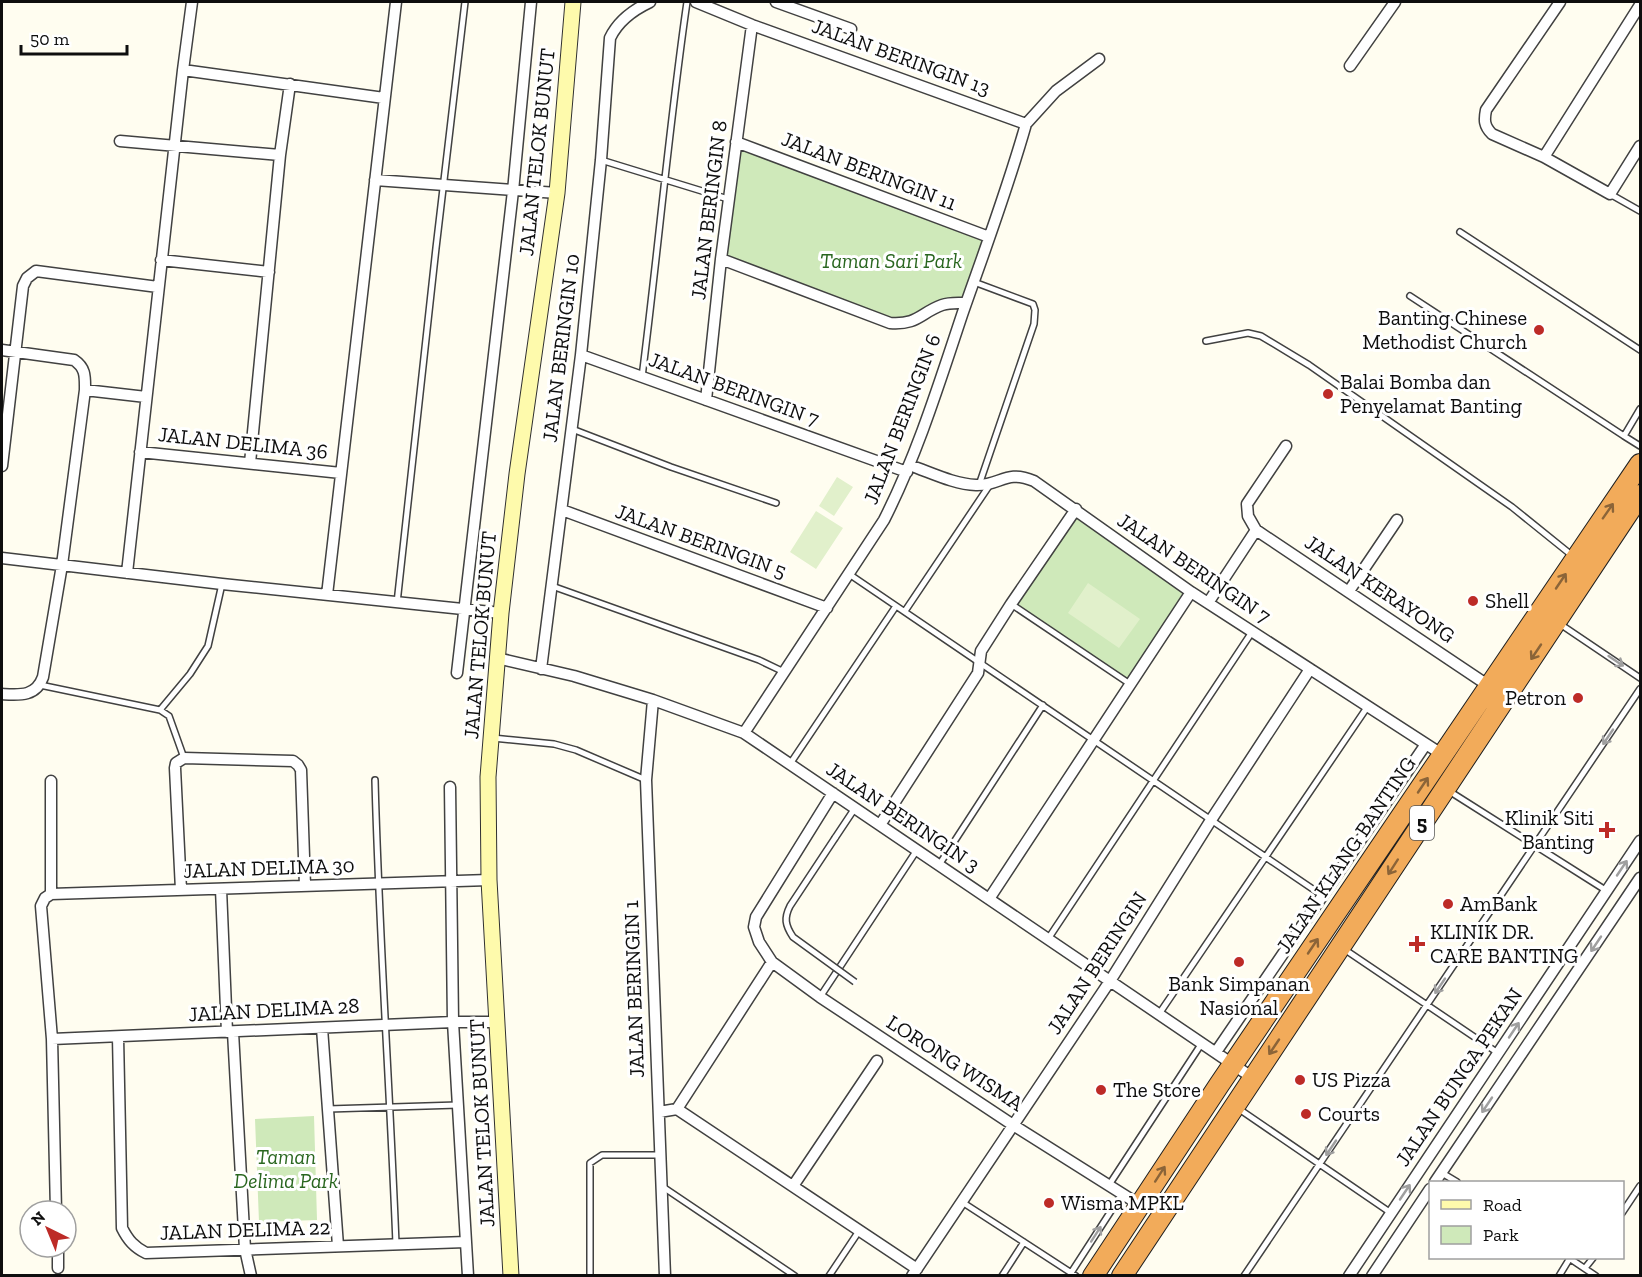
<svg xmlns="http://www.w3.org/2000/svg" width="1642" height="1277" font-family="'Zilla Slab',serif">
	<rect width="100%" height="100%" fill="#fffdf0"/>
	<!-- park -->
	<path fill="#cfe9ba" d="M737 145 986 236 963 303 907 321 892 322 723 260Z
		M1076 509 1191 592 1130 684 1011 604Z
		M314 1116 317 1220 259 1222 255 1119Z"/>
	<!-- pitch -->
	<path fill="#e1f0cb" d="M837 477 853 487 834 516 819 506Z
		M816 511 843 528 816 569 790 552Z
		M1088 583 1140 619 1119 648 1068 613Z"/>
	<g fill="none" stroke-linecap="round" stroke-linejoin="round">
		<defs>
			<path id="lane" d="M601 160 728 199
				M1610 194 1640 211
				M1460 232 1640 350
				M974 282 1033 304 1035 310 1034 324 979 485
				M1410 296 1624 436
				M1206 341 1248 333 1261 336 1309 365 1512 507 1574 557
				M642 377C658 252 669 126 687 2
				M1640 409 1624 436 1640 446
				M572 429 671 467 776 503
				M849 574 1323 896
				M552 586 759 660 784 672
				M397 603 436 248 465 2
				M1011 604 1130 684
				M905 611 989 486
				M1560 624 1640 678
				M40 685 160 710 169 716 184 758
				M160 710 190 674 208 646 222 584
				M493 738 554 744 576 750 646 780
				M790 764 896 606
				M375 780C379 935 390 1090 396 1244
				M1449 791 1607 891
				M835 838 855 808
				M939 865 1043 705
				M1048 939 1252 632
				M1344 949 1498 1053
				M820 997 917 850
				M1159 1014 1368 706
				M328 1109 458 1105
				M1239 1109 1391 1213
				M1442 1173 1457 1182
				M1109 1185 1202 1043
				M663 1187 795 1276
				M962 1202 1076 1276
				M1622 1213 1640 1186
				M1569 1258 1596 1276
				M1585 1268 1593 1258
				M590 1276V1163L602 1155H660
				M829 1276 859 1231
				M1002 1276 1024 1242
				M1069 1276 1122 1194
				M1244 1276 1640 689
				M1559 1276 1570 1258"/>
			<path id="street" d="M192 2 183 70 384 98
				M696 2 752 25 1026 124
				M776 2 851 29
				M1560 2 1486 110C1484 120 1484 126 1492 134L1544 157 1610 194 1640 146
				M1350 66 1395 2
				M120 141 280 155
				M736 142 989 237
				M1544 157 1640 5
				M375 180 557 193
				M721 259 890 323C918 325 920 313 942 305 950 302 958 303 966 303
				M161 260 269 272
				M2 350 74 360C86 368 85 377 85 390
				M581 355 907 472
				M706 400 721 259 752 25
				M1286 446 1247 504 1248 516 1256 530 1489 686
				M140 452 341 473
				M250 463 280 155 290 84
				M909 465C930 472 953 484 976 485 1001 486 1005 469 1034 481L1191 592 1443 755
				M2 466 23 286 27 278 36 271 158 287
				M562 510 827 608
				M2 558 222 584 501 613
				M127 573 183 70
				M1349 591 1397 520
				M327 595 396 2
				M1208 603 1256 530
				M497 658 574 676 653 700 744 733 1253 1078
				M541 669 581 355 601 160 610 38C618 21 633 10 650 2
				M457 673 513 191 531 2
				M2 694C19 695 36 697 43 677L62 565 85 390 146 397
				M653 700 646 780 665 1276
				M744 733 884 520C917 455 939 384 962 315 984 252 1008 188 1026 124L1056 91 1099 59
				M450 787 453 1022 468 1276
				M833 793 756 917 754 927 759 942 772 962 820 997 1013 1125 1140 1205
				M880 825 978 673 981 651 1011 604 1076 509
				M221 889 227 1032
				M181 890 175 768 176 763 184 758 293 761 298 765 301 770 305 886
				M51 894 489 880
				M51 894 45 898 41 906 52 1039 56 1211
				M51 894V781
				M989 899 1191 592
				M322 1028 338 1246
				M233 1032 245 1249 251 1276
				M118 1037 122 1228C128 1240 134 1247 146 1253L466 1242
				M52 1039 453 1022H497
				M1216 1052 1426 744
				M677 1109 772 962
				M659 1112 677 1109 917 1269
				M1435 1182 1640 878
				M793 1186 877 1061
				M58 1247V1268
				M912 1276 1110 981 1211 820 1310 669
				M1349 1276 1640 841
				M1372 1276 1430 1189"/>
			<path id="secondary" d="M511 1276 489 880 488 777 501 613 517 474 557 193 573 2"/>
			<path id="highway" d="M1093 1276 1219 1085 1640 464
				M1122 1276 1640 495"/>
		</defs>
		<!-- lane casing -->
		<use href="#lane" stroke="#414141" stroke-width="8"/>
		<!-- street casing -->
		<use href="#street" stroke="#414141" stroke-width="13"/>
		<!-- secondary casing -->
		<use href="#secondary" stroke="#303030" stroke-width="17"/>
		<!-- highway casing -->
		<use href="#highway" stroke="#1f1f1f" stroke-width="22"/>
		<!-- lane -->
		<use href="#lane" stroke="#fff" stroke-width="5"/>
		<!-- street -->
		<use href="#street" stroke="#fff" stroke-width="10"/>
		<!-- secondary -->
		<use href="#secondary" stroke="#fefaac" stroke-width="15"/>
		<!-- highway -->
		<use href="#highway" stroke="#f2ab5a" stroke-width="20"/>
		<defs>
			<path id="lane-bridge" d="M835 838 790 906C784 918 785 925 793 937L855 982"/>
		</defs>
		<!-- lane-bridge casing -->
		<use href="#lane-bridge" stroke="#414141" stroke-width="8" stroke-linecap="butt"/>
		<!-- lane-bridge -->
		<use href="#lane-bridge" stroke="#fff" stroke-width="5"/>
	</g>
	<!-- one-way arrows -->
	<defs><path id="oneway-shaft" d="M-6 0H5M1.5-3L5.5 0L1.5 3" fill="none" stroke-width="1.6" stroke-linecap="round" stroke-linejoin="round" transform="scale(1.5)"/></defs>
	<g stroke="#8b6438">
		<use href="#oneway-shaft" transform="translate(1608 511) rotate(-55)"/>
		<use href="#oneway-shaft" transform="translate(1561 581) rotate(-56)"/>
		<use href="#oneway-shaft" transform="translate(1536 652) rotate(124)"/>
		<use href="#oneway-shaft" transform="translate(1423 785) rotate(-56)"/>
		<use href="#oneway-shaft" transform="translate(1393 867) rotate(123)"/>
		<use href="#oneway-shaft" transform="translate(1313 946) rotate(-56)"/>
		<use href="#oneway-shaft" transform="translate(1274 1047) rotate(124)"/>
		<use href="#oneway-shaft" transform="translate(1160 1174) rotate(-57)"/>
	</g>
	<g stroke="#9f9f9f">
		<use href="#oneway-shaft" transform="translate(1616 661) rotate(34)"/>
		<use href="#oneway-shaft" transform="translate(1608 737) rotate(124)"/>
		<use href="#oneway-shaft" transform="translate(1622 868) rotate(-56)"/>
		<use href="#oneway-shaft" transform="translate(1596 944) rotate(124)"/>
		<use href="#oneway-shaft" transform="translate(1440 986) rotate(124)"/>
		<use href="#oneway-shaft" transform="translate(1514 1030) rotate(-56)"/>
		<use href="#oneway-shaft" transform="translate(1487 1105) rotate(124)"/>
		<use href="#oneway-shaft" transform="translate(1331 1148) rotate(124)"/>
		<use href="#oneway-shaft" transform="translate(1405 1192) rotate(-56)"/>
		<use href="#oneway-shaft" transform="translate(1096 1234) rotate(-57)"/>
	</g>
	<!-- markers -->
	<g fill="#bd2b27" stroke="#fff" stroke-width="2">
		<circle cx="1539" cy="330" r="6"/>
		<circle cx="1328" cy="394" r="6"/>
		<circle cx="1473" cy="601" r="6"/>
		<circle cx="1578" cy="698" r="6"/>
		<path d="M1604 821h6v6h6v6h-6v6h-6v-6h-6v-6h6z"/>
		<circle cx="1448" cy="904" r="6"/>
		<path d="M1414 935h6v6h6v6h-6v6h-6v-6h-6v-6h6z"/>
		<circle cx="1239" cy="962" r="6"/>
		<circle cx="1300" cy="1080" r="6"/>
		<circle cx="1101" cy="1090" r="6"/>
		<circle cx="1306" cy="1114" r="6"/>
		<circle cx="1049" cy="1203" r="6"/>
	</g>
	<g text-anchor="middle" stroke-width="6" stroke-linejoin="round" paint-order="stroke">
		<!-- shield labels -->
		<rect fill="#fff" stroke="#565656" stroke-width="1.5" x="1410" y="806" width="24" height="34" rx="4.5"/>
		<g font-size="20" font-weight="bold" fill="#0e0e0e">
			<text x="1422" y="830">5</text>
		</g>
		<!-- street labels -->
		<g font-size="21" fill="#0e0e0e" stroke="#fff">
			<text transform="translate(901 57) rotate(20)" y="7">JALAN BERINGIN 13</text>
			<text transform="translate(537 152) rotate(-84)" y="7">JALAN TELOK BUNUT</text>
			<text transform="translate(869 171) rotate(21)" y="7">JALAN BERINGIN 11</text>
			<text transform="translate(709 210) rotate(-83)" y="7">JALAN BERINGIN 8</text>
			<text transform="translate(561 348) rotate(-83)" y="7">JALAN BERINGIN 10</text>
			<text transform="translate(734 389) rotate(20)" y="7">JALAN BERINGIN 7</text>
			<text transform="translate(902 419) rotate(-69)" y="7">JALAN BERINGIN 6</text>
			<text transform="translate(243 443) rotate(6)" y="7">JALAN DELIMA 36</text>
			<text transform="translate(701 541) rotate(20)" y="7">JALAN BERINGIN 5</text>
			<text transform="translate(1194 568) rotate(34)" y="7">JALAN BERINGIN 7</text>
			<text transform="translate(1380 589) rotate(34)" y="7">JALAN KERAYONG</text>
			<text transform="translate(480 635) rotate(-85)" y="7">JALAN TELOK BUNUT</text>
			<text transform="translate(903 817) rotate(34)" y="7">JALAN BERINGIN 3</text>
			<text transform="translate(1346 855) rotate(-56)" y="7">JALAN KLANG BANTING</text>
			<text transform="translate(269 868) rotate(-2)" y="7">JALAN DELIMA 30</text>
			<text transform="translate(1097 963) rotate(-57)" y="7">JALAN BERINGIN</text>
			<text transform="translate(634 989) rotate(-92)" y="7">JALAN BERINGIN 1</text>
			<text transform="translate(274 1010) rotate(-3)" y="7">JALAN DELIMA 28</text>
			<text transform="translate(955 1063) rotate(33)" y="7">LORONG WISMA</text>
			<text transform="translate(1459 1077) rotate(-56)" y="7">JALAN BUNGA PEKAN</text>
			<text transform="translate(482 1123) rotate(-93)" y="7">JALAN TELOK BUNUT</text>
			<text transform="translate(245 1230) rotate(-2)" y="7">JALAN DELIMA 22</text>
		</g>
		<!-- park labels -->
		<g font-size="21" font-style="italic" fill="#29661f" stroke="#fff">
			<text x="891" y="268">Taman Sari Park</text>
			<text x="286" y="1164">Taman<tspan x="286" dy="24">Delima Park</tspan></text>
		</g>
		<!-- poi labels -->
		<g font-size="21" fill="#0e0e0e" stroke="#fff" text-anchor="start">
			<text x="1527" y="325" text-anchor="end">Banting Chinese<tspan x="1527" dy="24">Methodist Church</tspan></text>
			<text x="1340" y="389">Balai Bomba dan<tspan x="1340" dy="24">Penyelamat Banting</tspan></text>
			<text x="1485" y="608">Shell</text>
			<text x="1566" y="705" text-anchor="end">Petron</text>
			<text x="1594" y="825" text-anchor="end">Klinik Siti<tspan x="1594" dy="24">Banting</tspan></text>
			<text x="1460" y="911">AmBank</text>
			<text x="1430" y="939">KLINIK DR.<tspan x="1430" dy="24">CARE BANTING</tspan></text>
			<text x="1239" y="991" text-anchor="middle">Bank Simpanan<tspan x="1239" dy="24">Nasional</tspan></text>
			<text x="1312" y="1087">US Pizza</text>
			<text x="1113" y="1097">The Store</text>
			<text x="1318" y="1121">Courts</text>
			<text x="1061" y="1210">Wisma MPKL</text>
		</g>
	</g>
	<!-- border -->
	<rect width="1642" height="1277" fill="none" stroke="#0e0e0e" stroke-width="6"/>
	<!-- legend -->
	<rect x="1429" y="1181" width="195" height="78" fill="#ffffff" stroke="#9f9f9f" stroke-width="1.5"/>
	<rect x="1441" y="1200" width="30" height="9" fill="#fefaac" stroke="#9f9f9f" stroke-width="1.5"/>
	<text x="1483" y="1211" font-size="18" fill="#0e0e0e">Road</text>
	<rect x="1441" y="1226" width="30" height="18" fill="#cfe9ba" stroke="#9f9f9f" stroke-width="1.5"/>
	<text x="1483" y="1241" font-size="18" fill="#0e0e0e">Park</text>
	<!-- north arrow -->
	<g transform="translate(48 1229) rotate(317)"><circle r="28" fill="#ffffff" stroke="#9f9f9f" stroke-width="1.5"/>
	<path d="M0-4.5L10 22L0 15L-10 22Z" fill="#bd2b27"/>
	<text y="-9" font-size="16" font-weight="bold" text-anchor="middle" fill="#0e0e0e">N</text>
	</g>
	<!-- scale -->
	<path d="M21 45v9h106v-9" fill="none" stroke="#0e0e0e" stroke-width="3"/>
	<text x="30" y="45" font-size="18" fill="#0e0e0e" stroke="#ffffff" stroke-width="4.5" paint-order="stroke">50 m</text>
</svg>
